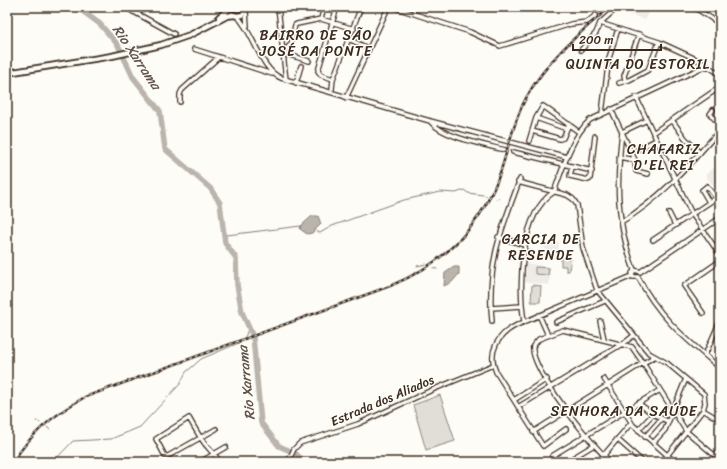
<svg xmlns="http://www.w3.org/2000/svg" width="727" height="469" font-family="Sriracha,sans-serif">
	<rect width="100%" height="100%" fill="#fdfcf7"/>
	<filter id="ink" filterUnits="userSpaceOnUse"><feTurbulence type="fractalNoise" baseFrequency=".025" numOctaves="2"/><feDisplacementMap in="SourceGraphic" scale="8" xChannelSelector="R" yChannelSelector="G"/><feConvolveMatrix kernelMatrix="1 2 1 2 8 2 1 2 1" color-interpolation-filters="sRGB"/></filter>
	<g filter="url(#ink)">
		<!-- built -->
		<path fill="#efece7" d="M632 7H653L645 20 628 13Z
			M720 163V195L705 175Z
			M549 241 559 242 558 255 556 253 558 258 544 257 545 246Z
			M525 263 551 267 549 285 524 282Z"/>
		<!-- green -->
		<path fill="#e1ded7" stroke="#8e847a" d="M561 258H571L569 271H566V266H561Z
			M535 267 549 268 548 275 535 274Z
			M532 285 541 286 540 302H531Z
			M440 395 455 441 426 450 413 405Z"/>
		<!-- water -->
		<path fill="#bbb4ad" stroke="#887d74" d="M312 216H318L321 224 312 233 307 234 300 229 301 226Z
			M454 267H459V274L452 282 444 286 445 273Z"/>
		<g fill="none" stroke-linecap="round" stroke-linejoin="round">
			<!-- stream -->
			<path stroke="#887d74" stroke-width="1" d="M485 196H487
				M496 199 499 198
				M314 230 320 233 332 226 404 200 440 192 456 193 464 190 468 193 483 195
				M224 233 227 235 301 226
				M417 266 426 264
				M433 268 437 269
				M36 421H37
				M39 422 40 423
				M47 427 50 430
				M53 462 73 441 111 439 140 427 180 384 186 372 192 367 201 359 241 342 246 335 249 325"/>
			<!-- river -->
			<path stroke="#bbb4ad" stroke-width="5.5" d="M77 7 100 24 118 45 133 77 160 111 165 149 210 188 220 203 225 243 236 258 237 285 242 312 253 337 261 423 279 446 295 453 305 462"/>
			<defs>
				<path id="minor" d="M125 7 174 34
					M278 7 286 80
					M393 7 470 32 500 46 571 24 587 22 596 15
					M694 7 720 24
					M246 11 247 26
					M133 12 138 7
					M237 16C254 33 260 69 281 78L430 121 567 157
					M321 19 324 7
					M600 23 659 42 696 59 720 74
					M349 39 369 49
					M194 49 272 74
					M581 50 596 33 600 23 618 7
					M283 53 291 44 295 25 297 24 321 19 354 29
					M283 53 309 61
					M333 79 321 75 318 71 337 7
					M625 80 624 76 639 34
					M296 83 301 66
					M619 83 629 80 648 70 659 42
					M332 89 333 79 361 7
					M636 97 692 214 720 255
					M346 98 387 10 390 7
					M180 102V94L182 90 219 57
					M611 109 635 160 636 171 648 174
					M713 110 710 114 720 125
					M602 113 609 58 618 29
					M536 118 567 129
					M672 120 685 138 700 153
					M430 121C442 137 485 145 505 150
					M532 131 560 139 563 138 569 124
					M622 132C616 183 616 221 634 270
					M622 132 647 120
					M653 133 720 87
					M529 141 536 118 543 106 579 132
					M513 152 592 171
					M631 153 656 140
					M619 157 635 160
					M572 167 570 176 588 180 590 179 595 136
					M520 179C503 226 489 256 491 308L521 306
					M518 182 567 195 573 199 577 205 583 248 597 290 649 353 667 363 704 394 705 403 703 410 662 462
					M554 192C562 170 572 136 590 120L701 68 709 67
					M669 213 675 225
					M621 222C661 199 690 164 720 130
					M498 237 525 245
					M653 240 716 198 707 186 702 190 709 202
					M640 272 720 218
					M638 277C659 318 686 339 720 368
					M638 277H633L632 273 635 270 640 272
					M491 308 492 321
					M703 313 684 286 720 261
					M539 315 548 335
					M524 321C518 286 520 213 554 192
					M600 321 604 339
					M556 322 605 301
					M623 344 633 336
					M705 355 720 321
					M604 379 633 425 675 462
					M514 400 547 379
					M638 403 653 414 667 421
					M518 407 622 344
					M703 410 720 420
					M216 429 168 456H165L156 439 189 418C194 427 199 436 205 444 210 450 215 455 220 462
					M566 429 543 446 496 372C487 352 498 334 517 325L632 276
					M638 430 653 414
					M533 432 643 363 686 431 720 460
					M645 437 661 419
					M617 439 643 462
					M653 443 665 430 685 381
					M200 462 226 447
					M288 462 294 449 300 443 358 424 432 390 493 365
					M553 462 552 456 660 390
					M566 462 594 445
					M598 462 631 423
					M611 462C592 446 529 368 533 346L539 339 563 330 632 347 643 363 654 357"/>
				<path id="major" d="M232 14 237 16 242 15 247 7
					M219 17 229 9
					M7 73 112 56 161 45 190 35 227 16 234 15"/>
			</defs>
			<!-- minor casing -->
			<use href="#minor" stroke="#3b2a1e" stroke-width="6"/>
			<!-- major casing -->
			<use href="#major" stroke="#3b2a1e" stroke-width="8"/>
			<!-- minor -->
			<use href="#minor" stroke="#fdfcf7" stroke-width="3.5"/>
			<!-- major -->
			<use href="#major" stroke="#fdfcf7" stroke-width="4.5"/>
			<defs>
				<path id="rail" d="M13 462C30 434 56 413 85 397L390 286C444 264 483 225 501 170 509 146 514 120 526 98 546 61 578 34 610 7"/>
			</defs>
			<!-- rail casing -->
			<use href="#rail" stroke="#3b2a1e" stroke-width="2.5"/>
			<!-- rail -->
			<use href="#rail" stroke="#fdfcf7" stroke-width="1" stroke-dasharray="3" stroke-linecap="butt"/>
		</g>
	</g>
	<g text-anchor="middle" stroke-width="3" stroke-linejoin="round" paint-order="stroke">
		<!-- street labels -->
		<g font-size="13" fill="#3b2a1e" stroke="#fdfcf7">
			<text transform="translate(382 400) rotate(-23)" y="5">Estrada dos Aliados</text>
		</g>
		<!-- neighbourhood labels -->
		<g font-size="14" letter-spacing="1" fill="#3b2a1e" stroke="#fdfcf7">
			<text x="316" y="40">BAIRRO DE SÃO<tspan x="316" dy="16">JOSÉ DA PONTE</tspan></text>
			<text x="638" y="69">QUINTA DO ESTORIL</text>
			<text x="664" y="154">CHAFARIZ<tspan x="664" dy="16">D'EL REI</tspan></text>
			<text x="541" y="244">GARCIA DE<tspan x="541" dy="16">RESENDE</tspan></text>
			<text x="624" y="416">SENHORA DA SAÚDE</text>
		</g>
		<!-- water labels -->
		<g font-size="14" font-style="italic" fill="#615349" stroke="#fdfcf7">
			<text transform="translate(137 57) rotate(56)" y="5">Rio Xarrama</text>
			<text transform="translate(246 383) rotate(-96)" y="5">Rio Xarrama</text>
		</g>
	</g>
	<!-- margin -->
	<rect width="727" height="469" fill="none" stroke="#fdfcf7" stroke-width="24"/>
	<rect x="12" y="12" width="703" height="445" fill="none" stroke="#3b2a1e" stroke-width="1.5" filter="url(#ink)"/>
	<!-- scale -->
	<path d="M573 44v6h88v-6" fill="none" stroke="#3b2a1e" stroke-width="2"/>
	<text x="579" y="44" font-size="12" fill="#3b2a1e" stroke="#fdfcf7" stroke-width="3" paint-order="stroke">200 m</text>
</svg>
